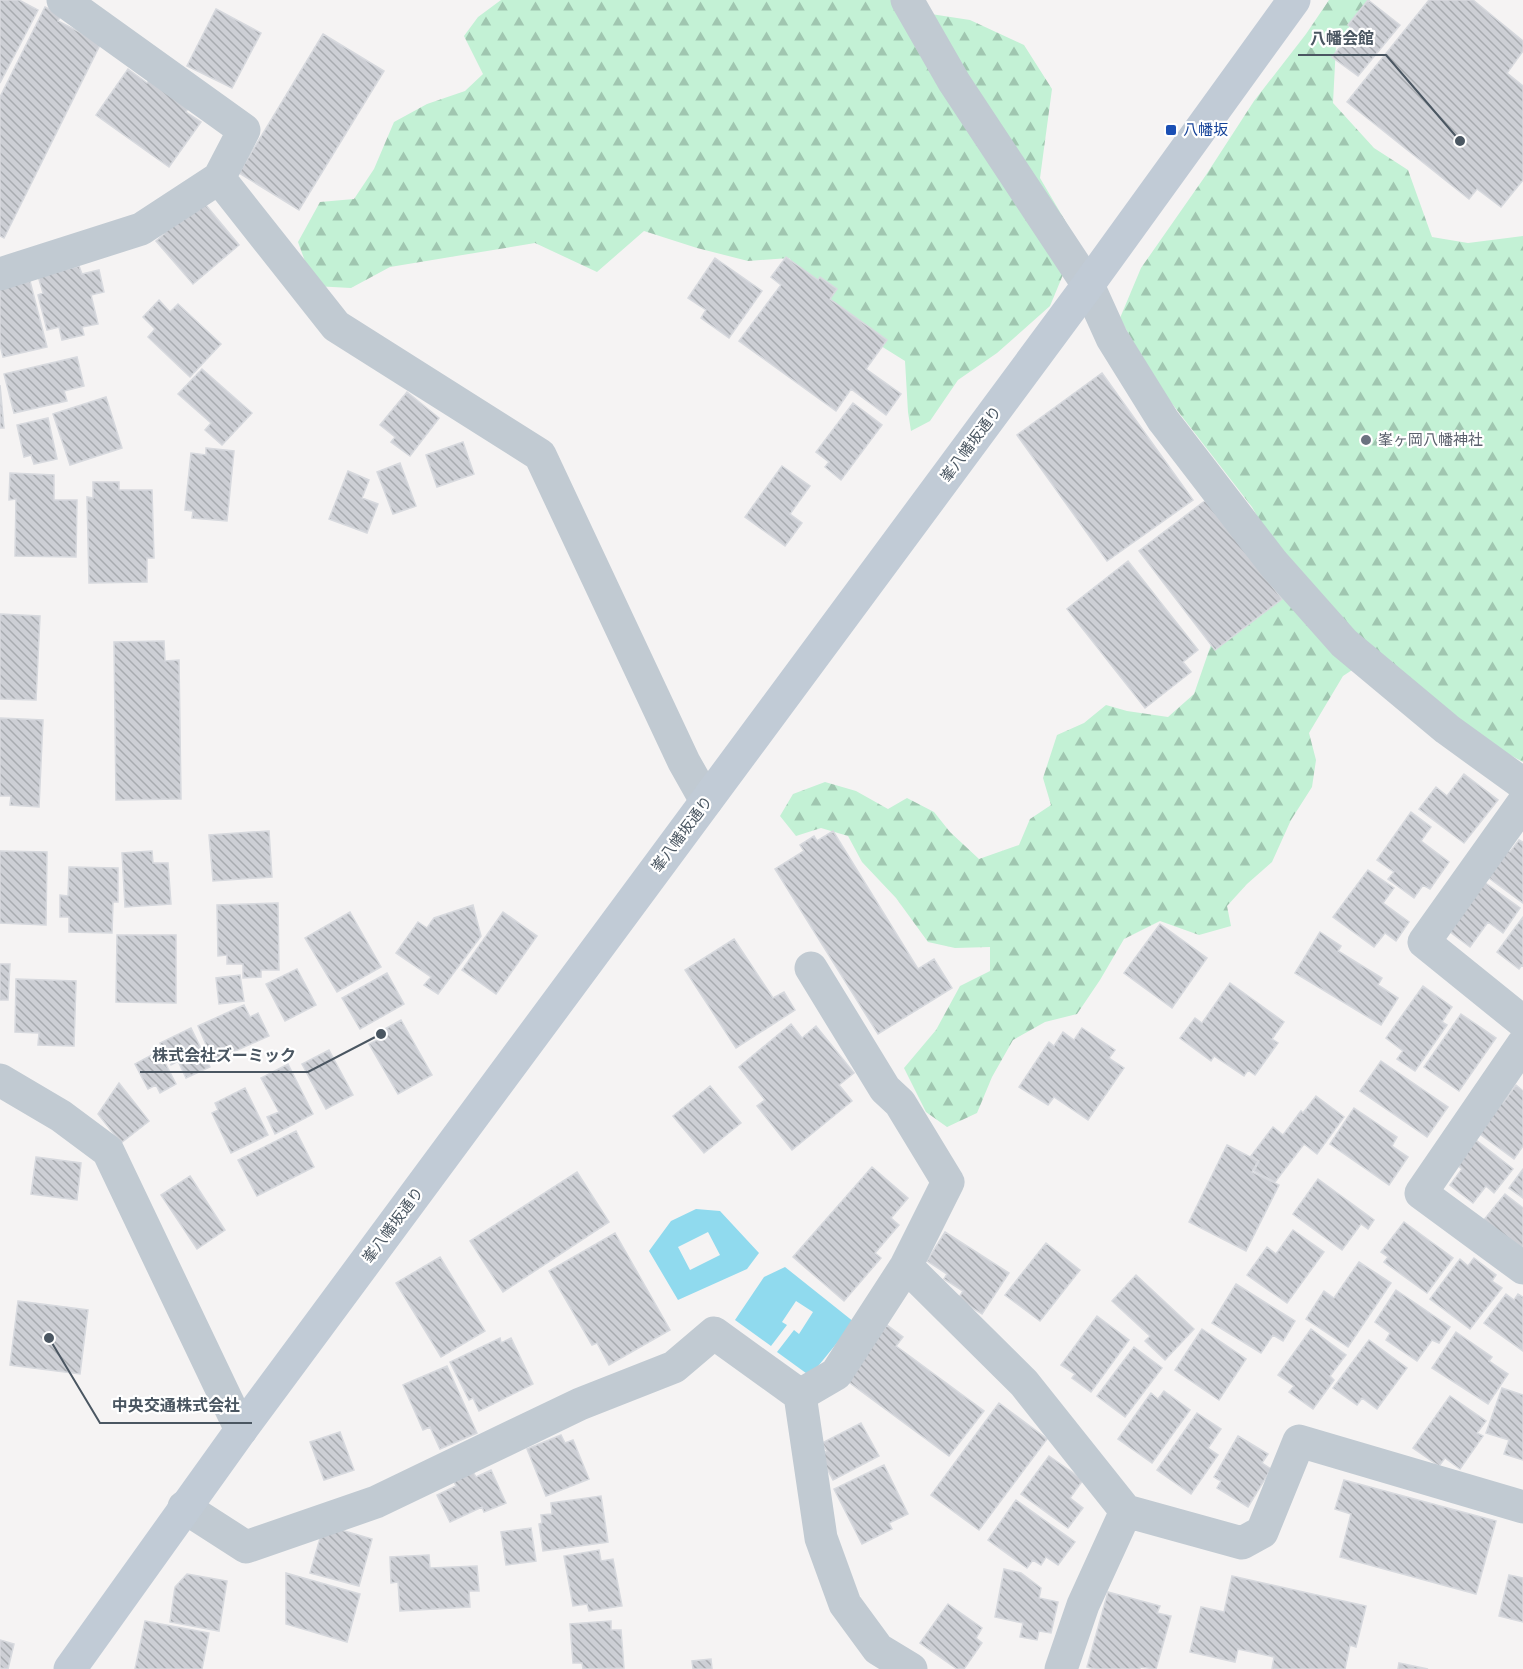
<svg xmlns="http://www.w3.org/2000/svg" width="1523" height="1669" font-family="Figtree,'Noto Sans JP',sans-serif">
	<defs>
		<pattern id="forest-firs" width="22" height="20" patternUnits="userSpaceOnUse" patternTransform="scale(1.5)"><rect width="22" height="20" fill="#c3f1d5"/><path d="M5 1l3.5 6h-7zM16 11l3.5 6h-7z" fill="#a0c6b0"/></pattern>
		<pattern id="building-back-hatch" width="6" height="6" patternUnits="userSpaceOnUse" patternTransform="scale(1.5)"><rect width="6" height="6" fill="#cdcfd5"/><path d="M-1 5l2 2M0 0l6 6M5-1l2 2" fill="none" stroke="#a8abb0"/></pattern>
	</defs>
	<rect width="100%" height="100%" fill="#f5f3f3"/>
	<!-- forest -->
	<path fill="url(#forest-firs)" d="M501 0H925L931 14 970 20 1024 45 1052 89 1040 178 1077 241 1050 306 997 353 958 380 930 421 911 431 908 412 905 361 849 326 789 258 748 261 697 248 644 231 597 272 535 243 390 267 351 288 314 286 298 242 320 202 354 199 374 169 394 122 427 104 465 91 483 74 464 36 478 17Z
		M1329 0H1370L1336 45 1333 103 1374 148 1408 170 1432 237 1468 243 1523 236V762L1501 750 1375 655 1343 676 1309 733 1316 760 1312 787 1291 820 1272 862 1247 884 1227 906 1231 926 1199 935 1160 921 1124 939 1100 980 1077 1014 1045 1022 1013 1040 992 1077 977 1113 947 1127 926 1112 904 1068 936 1030 960 986 990 971V947L955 948 928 942 896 898 862 862 848 836 821 828 796 836 780 816 793 794 825 782 856 791 888 809 907 798 934 812 950 832 979 859 1019 845 1030 819 1051 805 1043 778 1057 735 1084 723 1106 705 1127 711 1168 717 1194 694 1213 639 1258 617 1275 592 1276 549 1252 507 1153 379 1120 318 1141 268 1206 175 1254 101 1306 34Z"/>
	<!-- water -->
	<path fill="#90daee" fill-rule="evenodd" d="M696 1209 720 1211 759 1253 747 1269 678 1300 649 1251 671 1221ZM708 1232 720 1255 690 1270 678 1247Z
		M785 1267 854 1322 810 1376 777 1352 794 1330 799 1334 813 1312 796 1301 782 1322 787 1325 771 1346 735 1320 764 1277Z"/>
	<!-- building -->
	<path fill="url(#building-back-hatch)" stroke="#d7d9de" stroke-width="1.5" d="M0 0H19L38 10 0 83Z
		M1368 0 1400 25 1358 76 1332 57 1354 30 1348 25Z
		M1429 0H1473L1523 41V51L1507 73 1523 86V180L1501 207 1477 189 1469 199 1347 102Z
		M45 7 61 15 58 21 101 43 4 238 0 236V97Z
		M216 9 261 33 232 88 187 66Z
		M323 34 384 71 299 210 239 173Z
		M128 69 147 83 152 77 190 105 186 112 201 122 169 167 96 115Z
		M200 198 239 245 193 284 156 241 164 234 161 231Z
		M786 257 818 280 820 277 837 289 830 299 887 340 866 369 901 394 886 415 851 389 836 411 739 341 781 285 771 277Z
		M715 258 762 291 729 338 701 318 706 310 688 298Z
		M79 266 82 274 99 270 104 292 91 295 98 324 82 327 84 335 62 340 59 327 47 330 38 295 43 293 38 276Z
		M30 281 47 347 3 357 0 345V289Z
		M159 300 170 312 178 304 221 344 190 377 148 337 155 329 143 317Z
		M77 357 84 386 64 391 67 401 14 413 4 374Z
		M202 369 252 413 222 445 205 430 211 423 178 394Z
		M1102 373 1193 500 1107 561 1017 435Z
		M0 385 4 428H0Z
		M407 392 439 418 410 456 391 442 395 437 380 425Z
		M106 397 122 448 70 465 53 414Z
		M853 403 882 425 841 480 825 467 829 462 816 452Z
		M48 418 57 459 34 464 31 455 24 457 17 425Z
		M463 442 474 474 437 487 426 455Z
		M206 448 234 451 227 521 192 518 193 511 185 510 191 453 206 455Z
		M400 463 416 506 393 514 377 472Z
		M782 466 810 486 790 514 802 523 785 546 745 517Z
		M348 471 369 480 362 498 378 504 367 533 329 519Z
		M10 473 54 475V500H77L76 557 15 556 16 499 9 500Z
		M93 482H119V490H152L154 558H147V582L89 583 87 497 93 498Z
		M1206 500 1282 599 1215 650 1139 551Z
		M1128 561 1198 650 1183 662 1191 672 1145 708 1067 609Z
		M0 614 40 616 36 700 0 699Z
		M164 641 165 661 179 660 181 799 116 800 114 642Z
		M0 718 43 720 39 807 10 805 11 796H0Z
		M1464 774 1498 800 1464 843 1419 809 1436 787 1447 796Z
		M1411 812 1431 827 1421 841 1449 862 1430 889 1423 885 1414 898 1388 879 1394 872 1377 860Z
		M269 831 272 877 213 881 209 835Z
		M833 831 918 969 934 959 952 988 878 1034 775 869 804 851 800 845 814 836 817 841Z
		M1519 840 1523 842V903L1485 875 1505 848 1510 852Z
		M0 851 47 852 46 925 0 923Z
		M152 851 153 863H168L171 904 125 907 122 853Z
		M69 867 118 868V902H113L112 933 69 932V917H60V895L68 896Z
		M1368 870 1394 888 1383 903 1409 922 1396 941 1385 933 1374 947 1333 917Z
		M1480 879 1520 908 1503 933 1488 922 1470 947 1445 928Z
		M278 903 279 970H261V977L243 978V964H227V955L218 956 217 905Z
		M473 905 481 936 438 994 424 985 431 977 396 953 418 922 427 928 434 918Z
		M350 912 381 967 337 992 305 938Z
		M503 912 537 936 496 994 462 970Z
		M1523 917V966L1522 965 1519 969 1497 952Z
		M1160 924 1207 958 1172 1008 1124 973Z
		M1320 932 1341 946 1338 951 1382 978 1378 985 1398 998 1381 1025 1295 973Z
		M117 935H176V1003L116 1002Z
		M734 939 773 998 784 992 795 1010 736 1048 685 970Z
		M0 964H10L8 1000H0Z
		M297 969 316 1005 285 1021 266 984Z
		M387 973 404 1004 360 1029 342 998Z
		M240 975 244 1001 219 1004 216 978Z
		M16 979 76 981 74 1046 38 1045 39 1033 15 1032Z
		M1230 983 1284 1022 1272 1039 1278 1043 1255 1075 1248 1070 1244 1076 1214 1056 1211 1061 1180 1038 1195 1018 1202 1023Z
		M1423 986 1452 1007 1442 1022 1447 1025 1415 1071 1397 1059 1403 1051 1386 1038Z
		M244 1005 250 1017 258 1013 269 1036 213 1061 198 1026Z
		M1461 1014 1496 1038 1459 1091 1424 1067Z
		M401 1020 432 1075 398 1094 369 1044 387 1035 383 1030Z
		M791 1024 802 1038 816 1026 854 1073 839 1085 852 1101 792 1150 757 1106 765 1100 739 1067Z
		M191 1028 210 1067 186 1078 178 1061 171 1065 160 1043Z
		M1082 1028 1115 1050 1109 1058 1124 1068 1088 1120 1054 1097 1048 1105 1019 1087 1049 1042 1054 1046 1063 1032 1074 1040Z
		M329 1050 353 1095 326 1109 302 1064Z
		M159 1051 176 1084 160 1093 156 1085 148 1089 135 1064Z
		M1381 1061 1448 1107 1427 1137 1360 1091Z
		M288 1064 313 1114 275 1134 267 1117 279 1112 261 1078Z
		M119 1083 149 1121 121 1143 98 1114Z
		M1516 1085 1523 1091V1146L1514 1159 1473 1129 1496 1098 1503 1103Z
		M710 1086 741 1123 704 1153 673 1116Z
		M245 1088 268 1135 231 1153 212 1113 218 1110 215 1103Z
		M1316 1096 1344 1117 1317 1154 1304 1144 1275 1182 1254 1171 1259 1161 1251 1156 1273 1127 1283 1135 1301 1111 1303 1113Z
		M1354 1108 1397 1137 1392 1146 1408 1157 1389 1185 1330 1144Z
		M296 1131 314 1167 257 1196 238 1160Z
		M1476 1140 1513 1169 1494 1193 1486 1186 1473 1203 1450 1185 1462 1169 1457 1165Z
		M1227 1145 1258 1161 1252 1172 1279 1185 1246 1251 1189 1222Z
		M36 1157 81 1163 77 1200 31 1194Z
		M872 1167 908 1198 891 1218 899 1225 875 1253 881 1258 844 1301 793 1257Z
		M1523 1169V1198L1509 1188Z
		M577 1172 609 1222 503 1292 470 1241Z
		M190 1176 225 1230 197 1249 161 1195Z
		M1318 1179 1374 1220 1368 1229 1361 1224 1342 1250 1293 1214Z
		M1505 1194 1523 1208V1261L1479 1226Z
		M1404 1222 1453 1258 1427 1293 1384 1262 1388 1257 1381 1252Z
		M1293 1230 1324 1252 1287 1303 1247 1275 1267 1247 1276 1254Z
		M945 1232 1009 1273 982 1314 958 1299 963 1291 944 1279 947 1274 927 1261Z
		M615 1233 670 1330 609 1365 597 1343 592 1345 549 1271Z
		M1046 1243 1080 1270 1040 1321 1005 1295Z
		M440 1257 485 1331 441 1357 396 1283Z
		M1474 1258 1496 1275 1492 1281 1502 1288 1470 1329 1430 1299 1460 1259 1468 1266Z
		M1359 1262 1391 1283 1348 1347 1306 1319 1324 1291 1334 1298Z
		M1136 1275 1194 1329 1165 1360 1145 1341 1150 1336 1112 1301Z
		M1236 1284 1295 1321 1283 1341 1273 1335 1261 1353 1212 1323Z
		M1396 1290 1450 1327 1439 1343 1432 1340 1417 1361 1386 1340 1390 1333 1375 1322Z
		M1506 1294 1514 1300 1518 1294 1523 1297V1351L1484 1323Z
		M18 1301 88 1310 80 1374 10 1365Z
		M1097 1316 1129 1340 1091 1392 1072 1378 1075 1374 1061 1365Z
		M887 1325 903 1337 896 1346 984 1411 949 1456 846 1380Z
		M1202 1329 1246 1359 1219 1400 1175 1370Z
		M1311 1329 1346 1355 1330 1376 1334 1380 1313 1409 1289 1392 1294 1386 1278 1375Z
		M1456 1332 1492 1357 1489 1361 1508 1374 1488 1404 1432 1368Z
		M500 1338 501 1343 511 1338 533 1384 479 1411 473 1398 469 1400 450 1362Z
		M1369 1340 1407 1368 1377 1409 1362 1398 1357 1405 1333 1388Z
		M1134 1347 1162 1368 1125 1417 1097 1396Z
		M447 1366 477 1433 440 1449 430 1427 423 1430 403 1385Z
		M1502 1388 1523 1395V1460L1504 1454 1509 1440 1486 1433Z
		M1164 1391 1190 1410 1152 1463 1118 1439 1151 1393 1158 1399Z
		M1450 1396 1486 1421 1477 1433 1483 1436 1460 1469 1445 1458 1439 1466 1413 1448Z
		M999 1403 1047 1439 979 1530 931 1495Z
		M1197 1413 1221 1429 1208 1448 1218 1455 1191 1494 1157 1470Z
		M861 1423 879 1456 833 1480 820 1455 827 1451 822 1443Z
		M340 1432 354 1470 324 1480 310 1442Z
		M561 1435 565 1443 573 1440 589 1479 546 1496 527 1449Z
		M1238 1436 1268 1454 1262 1463 1271 1469 1248 1507 1217 1488 1221 1481 1214 1477Z
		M1049 1456 1083 1480 1070 1498 1083 1508 1068 1528 1021 1494Z
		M884 1465 908 1514 889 1523 892 1529 862 1544 834 1489Z
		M472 1470 476 1477 491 1470 506 1503 484 1512 482 1507 450 1522 437 1495 456 1486 453 1479Z
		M1344 1480 1496 1521 1476 1594 1340 1557 1351 1514 1335 1509Z
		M601 1496 608 1542 543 1551 539 1524 542 1523 541 1515 552 1514 551 1503Z
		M1016 1500 1075 1542 1058 1565 1046 1557 1041 1565 1033 1560 1027 1568 988 1540Z
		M334 1528 372 1539 359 1586 310 1573 321 1535Z
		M531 1528 536 1561 506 1565 501 1532Z
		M599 1550 601 1561 613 1559 622 1606 589 1611 587 1604 573 1606 564 1556Z
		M429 1555 430 1568 477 1566 479 1591H469L470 1607 400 1611 398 1582 391 1583 390 1557Z
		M1004 1569 1021 1573 1041 1588 1039 1598 1058 1602 1051 1633 1039 1631 1037 1640 1020 1637 1023 1623 995 1617Z
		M286 1573 360 1594 347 1642 286 1624Z
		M187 1574 227 1581 219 1631 170 1622 175 1587Z
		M1509 1575 1523 1578V1622L1499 1616Z
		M1232 1576 1366 1606 1356 1647 1350 1645 1345 1669H1272L1274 1657 1238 1649 1235 1662 1190 1652 1201 1607 1224 1612Z
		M1108 1592 1160 1606 1157 1613 1171 1616 1156 1669 1140 1667V1669H1095L1087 1667Z
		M948 1604 982 1628 976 1638 982 1643 964 1669H957L920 1643Z
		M145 1621 209 1633 202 1669H135Z
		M611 1621V1630H621L624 1668 583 1669 582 1663H573L570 1624Z
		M0 1640 14 1644 8 1669 0 1668Z
		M711 1659 712 1669H693L692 1661Z
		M1399 1663 1428 1669H1398Z"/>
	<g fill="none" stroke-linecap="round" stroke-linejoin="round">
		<!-- street -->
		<path stroke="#c1cad2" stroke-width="33" d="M63 0 244 130 219 178
			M907 0 954 82 1088 285 1112 338 1163 420 1273 563 1344 643 1447 729 1523 784
			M0 274 141 229 219 178 336 326 540 455 684 762 706 801
			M1523 803 1424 942 1523 1022
			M1523 1044 1421 1193 1523 1268
			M0 1080 61 1116 108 1151 241 1430
			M906 1266 1024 1383 1126 1511 1083 1605 1061 1669
			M800 1395 836 1374 906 1266 948 1182 900 1103 885 1089 811 968
			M184 1507 246 1547 376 1502 580 1404 674 1367 714 1333 800 1395 821 1538 845 1604 878 1649 911 1669
			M1126 1511 1242 1543 1262 1532 1299 1441 1523 1507"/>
		<!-- secondary -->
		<path stroke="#c1cbd6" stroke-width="33" d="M70 1669 241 1430 1088 285 1294 0"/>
	</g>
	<!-- markers -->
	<rect fill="#1a4fb4" stroke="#fff" stroke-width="2" x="1165" y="124" width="12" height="12" rx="3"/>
	<circle fill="#6b7280" stroke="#fff" stroke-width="2" cx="1366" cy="440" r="6"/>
	<g text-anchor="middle" stroke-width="4.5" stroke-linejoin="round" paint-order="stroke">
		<!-- transit labels -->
		<g font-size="15" fill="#164399" stroke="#fff" text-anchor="start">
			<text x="1183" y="135">八幡坂</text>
		</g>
		<!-- worship labels -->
		<g font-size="15" fill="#5b616d" stroke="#fff" text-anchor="start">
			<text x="1378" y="445">峯ヶ岡八幡神社</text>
		</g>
		<!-- street labels -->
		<g font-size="15" fill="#4a5661" stroke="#fff">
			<text transform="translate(971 444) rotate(-53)" y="5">峯八幡坂通り</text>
			<text transform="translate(682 834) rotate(-53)" y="5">峯八幡坂通り</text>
			<text transform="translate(393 1225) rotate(-53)" y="5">峯八幡坂通り</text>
		</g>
	</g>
	<!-- callouts -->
	<path fill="none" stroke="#4a5661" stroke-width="2" d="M1460 141L1386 55H1298M381 1034L308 1072H140M49 1338L100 1423H252"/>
	<g fill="#4a5661" stroke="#fff" stroke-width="2">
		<circle cx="1460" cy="141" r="6"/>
		<circle cx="381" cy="1034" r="6"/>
		<circle cx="49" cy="1338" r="6"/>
	</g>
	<g font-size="16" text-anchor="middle" font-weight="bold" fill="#4a5661" stroke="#fff" stroke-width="4.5" stroke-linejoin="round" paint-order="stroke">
		<text x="1342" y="44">八幡会館</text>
		<text x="224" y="1061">株式会社ズーミック</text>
		<text x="176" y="1411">中央交通株式会社</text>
	</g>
</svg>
